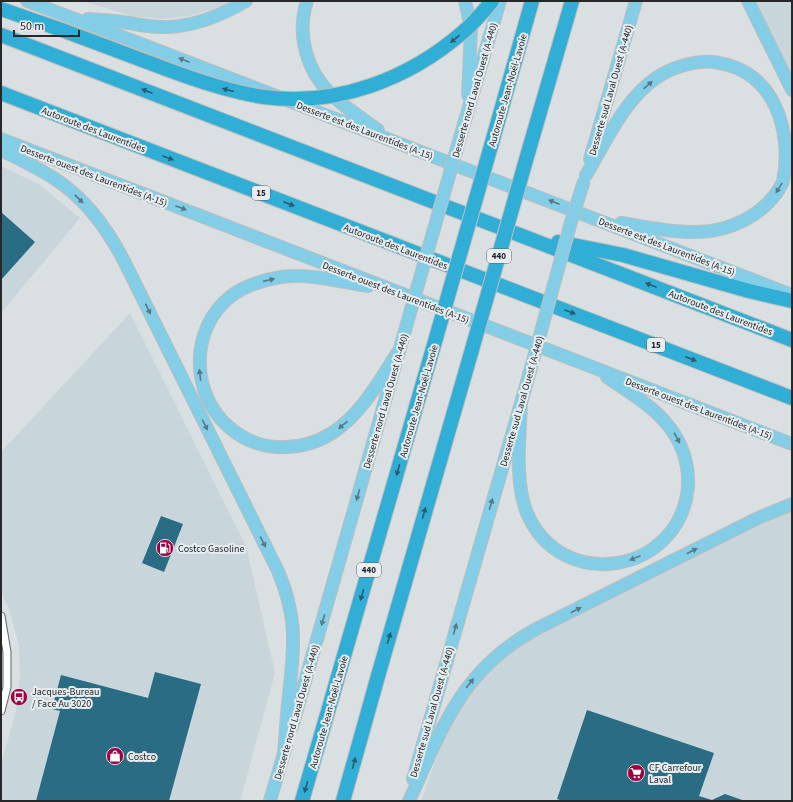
<svg xmlns="http://www.w3.org/2000/svg" width="793" height="802" font-family="'Source Sans 3',sans-serif">
	<rect width="100%" height="100%" fill="#dae0e2"/>
	<!-- built -->
	<path fill="#c8d5db" d="M83 1H230L220 7 189 16 162 19 131 16Z
		M753 1H792V80Z
		M1 166 40 185 80 218 1 313Z
		M130 313 246 546 275 673 240 801H1V764L16 711 20 678 19 646 8 606 1 592V452Z
		M792 508V801H421L445 734 472 687 516 645 694 556Z"/>
	<!-- building -->
	<path fill="#296c83" d="M1 212 35 242 1 280Z
		M161 516 183 524 164 572 142 563Z
		M155 672 201 684 169 801H36L60 711 52 709 61 675 148 698Z
		M587 710 714 753 699 796 712 800 725 794 745 801H563L557 799Z"/>
	<g fill="none" stroke-linecap="round" stroke-linejoin="round">
		<defs>
			<path id="street" d="M1 616 7 652V687L1 711"/>
			<path id="primary" d="M27 1 144 45 792 295
				M307 1C296 35 307 73 333 96 347 109 363 119 378 130
				M465 1 471 28 468 95
				M748 1 792 90
				M88 19C99 20 111 20 122 22 137 24 152 28 168 27 196 26 222 15 246 1
				M461 134 500 1
				M1 139 792 444
				M1 150C19 159 38 168 55 179 86 199 107 228 124 261L278 571C296 614 295 640 290 685 287 708 286 730 284 753
				M590 159 636 1
				M586 175C606 142 623 101 656 78 674 66 698 59 719 63 774 72 793 130 783 182 769 210 741 226 711 231 681 235 650 227 621 223
				M368 286C340 282 310 273 281 277 263 280 246 285 231 296 189 329 190 395 230 428 243 439 260 446 277 447 297 448 315 444 332 433 362 414 380 379 400 349
				M521 402C520 437 514 481 527 513 561 594 680 574 688 487 689 466 683 445 670 428 654 406 628 392 607 377
				M292 727 406 327
				M413 779 529 375
				M270 801 286 746
				M409 801C443 727 461 669 538 628L758 518 792 504"/>
			<path id="highway" d="M1 9 62 30 166 69
				M1 35 792 340
				M1 93 792 398
				M491 146 532 1
				M526 160 572 1
				M558 242 623 255 749 291 792 301
				M302 801 436 338
				M343 801 378 676 471 353"/>
		</defs>
		<!-- street casing -->
		<use href="#street" stroke="#5f6466" stroke-width="9"/>
		<!-- primary casing -->
		<use href="#primary" stroke="#bebebe" stroke-width="14"/>
		<!-- highway casing -->
		<use href="#highway" stroke="#bebebe" stroke-width="16"/>
		<!-- street -->
		<use href="#street" stroke="#fff" stroke-width="7"/>
		<!-- primary -->
		<use href="#primary" stroke="#83cee6" stroke-width="12"/>
		<!-- highway -->
		<use href="#highway" stroke="#30aed6" stroke-width="14"/>
		<defs>
			<path id="primary-bridge" d="M406 327 461 134
				M529 375 571 222 584 181"/>
			<path id="highway-bridge" d="M166 69C198 81 230 92 264 97 336 107 409 79 463 32 474 23 483 12 492 1
				M436 338 491 146
				M471 353 526 160"/>
		</defs>
		<!-- primary-bridge casing -->
		<use href="#primary-bridge" stroke="#bebebe" stroke-width="14" stroke-linecap="butt"/>
		<!-- highway-bridge casing -->
		<use href="#highway-bridge" stroke="#bebebe" stroke-width="16" stroke-linecap="butt"/>
		<!-- primary-bridge -->
		<use href="#primary-bridge" stroke="#83cee6" stroke-width="12"/>
		<!-- highway-bridge -->
		<use href="#highway-bridge" stroke="#30aed6" stroke-width="14"/>
	</g>
	<!-- one-way arrows -->
	<defs><path id="oneway-solid" d="M-6-.8H1V-3.2L6.5 0L1 3.2V.8H-6Z"/></defs>
	<g fill="#295d6e">
		<use href="#oneway-solid" transform="translate(455 39) rotate(141)"/>
		<use href="#oneway-solid" transform="translate(228 90) rotate(-165)"/>
		<use href="#oneway-solid" transform="translate(147 91) rotate(-159)"/>
		<use href="#oneway-solid" transform="translate(168 158) rotate(21)"/>
		<use href="#oneway-solid" transform="translate(289 204) rotate(21)"/>
		<use href="#oneway-solid" transform="translate(651 285) rotate(-159)"/>
		<use href="#oneway-solid" transform="translate(570 312) rotate(21)"/>
		<use href="#oneway-solid" transform="translate(691 359) rotate(21)"/>
		<use href="#oneway-solid" transform="translate(398 470) rotate(106)"/>
		<use href="#oneway-solid" transform="translate(424 513) rotate(-74)"/>
		<use href="#oneway-solid" transform="translate(362 595) rotate(106)"/>
		<use href="#oneway-solid" transform="translate(389 638) rotate(-74)"/>
		<use href="#oneway-solid" transform="translate(354 763) rotate(-75)"/>
		<use href="#oneway-solid" transform="translate(306 787) rotate(106)"/>
	</g>
	<g fill="#547a87">
		<use href="#oneway-solid" transform="translate(184 60) rotate(-159)"/>
		<use href="#oneway-solid" transform="translate(648 85) rotate(-41)"/>
		<use href="#oneway-solid" transform="translate(779 188) rotate(122)"/>
		<use href="#oneway-solid" transform="translate(79 199) rotate(44)"/>
		<use href="#oneway-solid" transform="translate(554 202) rotate(-159)"/>
		<use href="#oneway-solid" transform="translate(181 208) rotate(21)"/>
		<use href="#oneway-solid" transform="translate(269 280) rotate(-13)"/>
		<use href="#oneway-solid" transform="translate(148 309) rotate(64)"/>
		<use href="#oneway-solid" transform="translate(200 375) rotate(-97)"/>
		<use href="#oneway-solid" transform="translate(205 425) rotate(63)"/>
		<use href="#oneway-solid" transform="translate(343 425) rotate(140)"/>
		<use href="#oneway-solid" transform="translate(677 438) rotate(61)"/>
		<use href="#oneway-solid" transform="translate(358 495) rotate(106)"/>
		<use href="#oneway-solid" transform="translate(491 504) rotate(-74)"/>
		<use href="#oneway-solid" transform="translate(263 542) rotate(63)"/>
		<use href="#oneway-solid" transform="translate(692 551) rotate(-27)"/>
		<use href="#oneway-solid" transform="translate(635 558) rotate(158)"/>
		<use href="#oneway-solid" transform="translate(576 610) rotate(-27)"/>
		<use href="#oneway-solid" transform="translate(323 620) rotate(106)"/>
		<use href="#oneway-solid" transform="translate(455 629) rotate(-74)"/>
		<use href="#oneway-solid" transform="translate(470 683) rotate(-51)"/>
	</g>
	<!-- icons -->
	<defs>
		<symbol id="fuel-disc" viewBox="-11 -11 22 22"><circle r="9.5" fill="#a0003e" stroke="#e7edf0"/><path d="M-5.5-6h7V0h2V4h1.3V-2.5L3-4.5l.8-.8L6-3V5H2.5V1h-1V6h-7ZM-4.2-4.7v3.2H.2V-4.7Z" fill="#fff"/></symbol>
		<symbol id="bus-disc" viewBox="-11 -11 22 22"><circle r="9.5" fill="#a0003e" stroke="#e7edf0"/><path d="M-5-6H5V4H4V6H2V4H-2V6H-4V4H-5ZM-3.5-4V0h7V-4ZM-3.5 1.2v1.5H-2V1.2ZM2 1.2v1.5H3.5V1.2Z" fill="#fff"/></symbol>
		<symbol id="shop-disc" viewBox="-11 -11 22 22"><circle r="9.5" fill="#a0003e" stroke="#e7edf0"/><path d="M-5-2.5h2.3a2.7 3.5 0 0 1 5.4 0H5L5.5 6h-11ZM-1.5-2.5h3a1.5 2.3 0 0 0-3 0Z" fill="#fff"/></symbol>
		<symbol id="supermarket-disc" viewBox="-11 -11 22 22"><circle r="9.5" fill="#a0003e" stroke="#e7edf0"/><path d="M-6-5.5h2.5l.6 2H6L4.5 2H-2.5L-4.4-4H-6ZM-1.5 3.2a1.3 1.3 0 1 0 .1 0ZM3 3.2a1.3 1.3 0 1 0 .1 0Z" fill="#fff"/></symbol>
	</defs>
	<g fill-rule="evenodd">
		<use href="#fuel-disc" x="155" y="538" width="20" height="20"/>
		<use href="#bus-disc" x="9" y="687" width="20" height="20"/>
		<use href="#shop-disc" x="105" y="746" width="20" height="20"/>
		<use href="#supermarket-disc" x="626" y="763" width="20" height="20"/>
	</g>
	<g text-anchor="middle" stroke-width="4" stroke-linejoin="round" paint-order="stroke">
		<!-- shield labels -->
		<g fill="#e7edf0" stroke="#5f6264" stroke-width="1">
			<rect x="252" y="186" width="18" height="14" rx="3"/>
			<rect x="487" y="249" width="24" height="14" rx="3"/>
			<rect x="647" y="338" width="18" height="14" rx="3"/>
			<rect x="357" y="563" width="24" height="14" rx="3"/>
		</g>
		<g font-size="9" font-weight="bold" fill="#252728">
			<text x="261" y="196">15</text>
			<text x="499" y="259">440</text>
			<text x="656" y="348">15</text>
			<text x="369" y="573">440</text>
		</g>
		<!-- street labels -->
		<g font-size="10" fill="#252728" stroke="#e7edf0">
			<text transform="translate(474 90) rotate(-74)" y="4">Desserte nord Laval Ouest (A-440)</text>
			<text transform="translate(507 90) rotate(-74)" y="4">Autoroute Jean-Noël-Lavoie</text>
			<text transform="translate(610 90) rotate(-74)" y="4">Desserte sud Laval Ouest (A-440)</text>
			<text transform="translate(94 129) rotate(21)" y="4">Autoroute des Laurentides</text>
			<text transform="translate(365 130) rotate(21)" y="4">Desserte est des Laurentides (A-15)</text>
			<text transform="translate(94 175) rotate(21)" y="4">Desserte ouest des Laurentides (A-15)</text>
			<text transform="translate(396 246) rotate(21)" y="4">Autoroute des Laurentides</text>
			<text transform="translate(667 246) rotate(21)" y="4">Desserte est des Laurentides (A-15)</text>
			<text transform="translate(396 292) rotate(21)" y="4">Desserte ouest des Laurentides (A-15)</text>
			<text transform="translate(721 312) rotate(21)" y="4">Autoroute des Laurentides</text>
			<text transform="translate(385 401) rotate(-74)" y="4">Desserte nord Laval Ouest (A-440)</text>
			<text transform="translate(418 401) rotate(-74)" y="4">Autoroute Jean-Noël-Lavoie</text>
			<text transform="translate(521 401) rotate(-74)" y="4">Desserte sud Laval Ouest (A-440)</text>
			<text transform="translate(699 408) rotate(21)" y="4">Desserte ouest des Laurentides (A-15)</text>
			<text transform="translate(296 712) rotate(-74)" y="4">Desserte nord Laval Ouest (A-440)</text>
			<text transform="translate(328 712) rotate(-74)" y="4">Autoroute Jean-Noël-Lavoie</text>
			<text transform="translate(431 712) rotate(-74)" y="4">Desserte sud Laval Ouest (A-440)</text>
		</g>
		<!-- poi labels -->
		<g font-size="10" fill="#252728" stroke="#e7edf0" text-anchor="start">
			<text x="178" y="552">Costco Gasoline</text>
			<text x="32" y="695">Jacques-Bureau<tspan x="32" dy="12">/ Face Au 3020</tspan></text>
			<text x="128" y="760">Costco</text>
			<text x="649" y="771">CF Carrefour<tspan x="649" dy="12">Laval</tspan></text>
		</g>
	</g>
	<!-- border -->
	<rect width="793" height="802" fill="none" stroke="#252728" stroke-width="4"/>
	<!-- scale -->
	<path d="M14 30v6h65v-6" fill="none" stroke="#252728" stroke-width="2"/>
	<text x="20" y="30" font-size="12" fill="#252728" stroke="#e7edf0" stroke-width="3" paint-order="stroke">50 m</text>
</svg>
